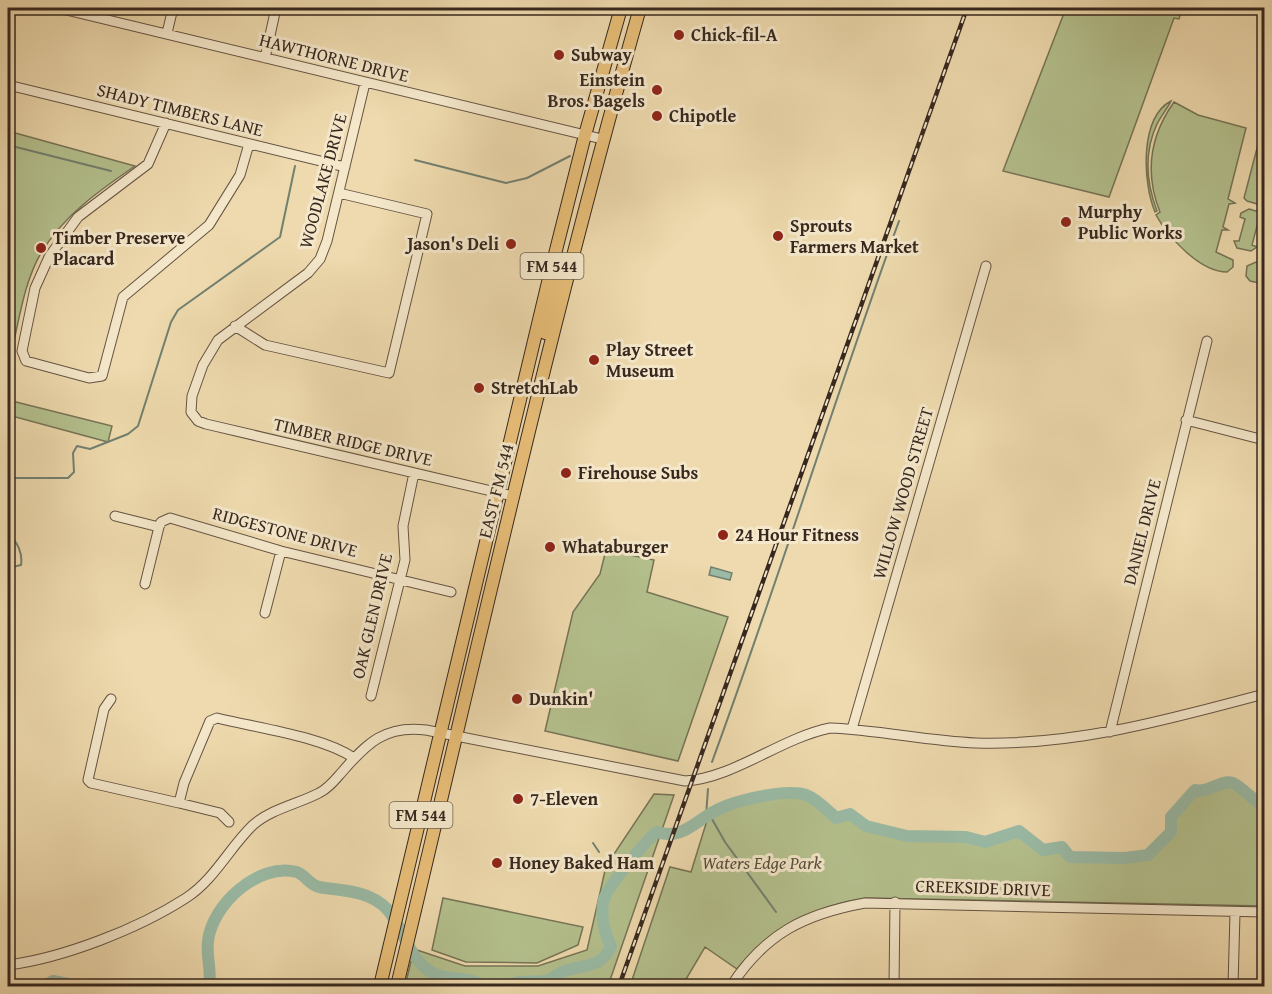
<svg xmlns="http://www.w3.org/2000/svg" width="1272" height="994" font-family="'Gentium Book Plus',serif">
	<rect width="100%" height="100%" fill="#eedaae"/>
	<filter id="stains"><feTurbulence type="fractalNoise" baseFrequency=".00333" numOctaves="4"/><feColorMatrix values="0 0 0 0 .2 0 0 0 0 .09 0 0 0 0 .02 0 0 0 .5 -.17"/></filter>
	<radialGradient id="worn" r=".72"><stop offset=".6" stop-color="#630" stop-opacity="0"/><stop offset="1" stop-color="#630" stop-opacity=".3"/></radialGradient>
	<!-- green -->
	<path fill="#b4c18e" stroke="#767456" stroke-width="1.5" d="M1066 8H1182L1179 19 1174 18 1109 197 1003 171Z
		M1171 101C1169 106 1161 116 1157 124 1144 152 1146 182 1157 211L1155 212C1143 184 1139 118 1171 101Z
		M1174 102 1198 115 1246 128 1228 199 1235 203 1229 204 1223 227 1228 230H1222L1216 252 1233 260V267L1227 272C1200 272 1168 237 1156 215L1160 212C1144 172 1150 136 1174 102Z
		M8 131 135 166C100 190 64 215 41 253 24 282 19 321 11 354L12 366 8 385Z
		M1261 133H1264V206L1247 201 1244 198Z
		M1249 209 1259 212 1264 219 1263 223 1258 222 1252 245 1257 247 1251 251 1237 248 1234 241H1239L1245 219 1240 217 1241 213Z
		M1256 262 1264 265V284L1250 281 1246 276 1247 266Z
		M8 400 112 426 108 442 8 415Z
		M606 550 654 560 647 592 728 617 678 761 545 731 573 612 600 574Z
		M1226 782 1234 783 1264 807V906L866 898C813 906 771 928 737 969L705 947 682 986H630L670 867 691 872 709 814 716 810C741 802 779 788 805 795 816 798 827 810 836 818L850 814 866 826 907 836 966 837 985 842 1019 831 1043 850 1062 847 1070 857 1125 858 1148 855 1171 832V817L1195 790 1202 792Z
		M654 794 674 795 608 986H405L414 949 465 966H538L587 950 606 866Z
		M443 898 583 927 578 945 537 963 466 962 432 950Z"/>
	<!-- water -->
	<path fill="#9abba6" stroke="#728070" stroke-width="1.5" d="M711 567 732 573 730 580 709 575Z"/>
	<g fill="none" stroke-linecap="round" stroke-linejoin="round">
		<!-- stream -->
		<path stroke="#728070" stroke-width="2" d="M8 145 111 171
			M415 160 506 183 527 178 570 156
			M8 481 15 478H68L74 472 73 453 77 446 90 449 128 434 138 426 171 322 178 310 280 237 295 166
			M8 534C17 541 23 553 21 565L8 568
			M712 762C778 582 834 400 899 221
			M708 789 706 816 712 819 725 842 776 912
			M593 843 599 852"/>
		<!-- river -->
		<path stroke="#9abba6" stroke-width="12" d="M44 986 53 981 78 986
			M209 986C212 972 206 956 208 941 212 905 258 862 297 872 305 875 310 885 319 887 343 891 369 890 387 909 403 927 408 956 428 970 445 983 464 974 484 986
			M508 986C521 978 534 984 549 980 553 979 556 975 560 973 579 964 602 970 611 946 604 933 600 914 604 899 608 887 645 841 657 832 682 840 694 822 715 811 733 801 786 788 806 795 817 799 827 810 836 818L850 814 866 826 907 836 966 837 985 842 1019 831 1043 850 1062 847 1070 857 1125 858 1148 855 1171 832V817L1195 790C1208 794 1220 779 1233 783 1240 786 1256 802 1264 807"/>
		<defs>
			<path id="minor" d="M58 8 602 139
				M167 33 173 8
				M265 58 276 8
				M365 83 327 241 320 259 308 273 218 340 203 365 192 396 191 412 198 421 206 424 513 496
				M8 85 345 167
				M166 123 148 164 78 217 49 257 35 288 22 351 26 361 89 378 102 376 123 297 209 225 240 175 249 144
				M235 326 265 345 389 373 427 214 339 193
				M1186 420 1264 440
				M115 516 159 527
				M145 584 159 527 161 522 170 518 281 551 451 592
				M265 613 281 551
				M371 696 405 560 403 526 414 473
				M111 699 104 709 88 780 91 783 179 803
				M852 729 986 266
				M1110 732 1207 341
				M229 822 220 813 179 803 184 783 210 721 217 718C257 728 321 736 354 758
				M8 965C63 958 138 929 186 898 215 879 229 848 253 825 271 809 298 804 319 793 328 789 335 780 342 772 367 743 385 725 426 730L685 781C734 778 781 738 830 728 879 730 927 741 976 743 1075 746 1170 719 1264 694
				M731 986C765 934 804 914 865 903L1264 912
				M894 986 895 902
				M1233 986 1235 913"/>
			<path id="major" d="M545 333 558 277 550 274
				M380 986 550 274 585 135 621 8
				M397 986C475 660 548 331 640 8"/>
		</defs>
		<!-- minor casing -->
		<use href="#minor" stroke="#655443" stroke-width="11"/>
		<!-- major casing -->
		<use href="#major" stroke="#37281f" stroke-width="14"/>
		<!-- minor -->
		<use href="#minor" stroke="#f4e7ca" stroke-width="9"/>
		<!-- major -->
		<use href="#major" stroke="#e7bd77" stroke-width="12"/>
		<defs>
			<path id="rail" d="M619 986 967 8"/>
		</defs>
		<!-- rail casing -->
		<use href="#rail" stroke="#37281f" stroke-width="4.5"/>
		<!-- rail -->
		<use href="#rail" stroke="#f4e7ca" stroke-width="2" stroke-dasharray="7" stroke-linecap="butt"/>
	</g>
	<!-- markers -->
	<g fill="#8f2418" stroke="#f4e7ca" stroke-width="2">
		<circle cx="679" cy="35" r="6"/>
		<circle cx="559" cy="55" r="6"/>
		<circle cx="657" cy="90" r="6"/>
		<circle cx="657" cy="116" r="6"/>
		<circle cx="1066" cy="222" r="6"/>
		<circle cx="778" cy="236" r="6"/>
		<circle cx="511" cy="244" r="6"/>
		<circle cx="41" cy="248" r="6"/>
		<circle cx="594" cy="360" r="6"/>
		<circle cx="479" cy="388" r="6"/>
		<circle cx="566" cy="473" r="6"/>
		<circle cx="723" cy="535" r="6"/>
		<circle cx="550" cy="547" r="6"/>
		<circle cx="517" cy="699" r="6"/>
		<circle cx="518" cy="799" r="6"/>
		<circle cx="497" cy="863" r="6"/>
	</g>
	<g text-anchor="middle" stroke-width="6" stroke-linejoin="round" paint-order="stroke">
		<!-- shield labels -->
		<g fill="#f4e7ca" stroke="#706152" stroke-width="1.5">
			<rect x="520.5" y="253" width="63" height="26" rx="4.5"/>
			<rect x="389.5" y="802" width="63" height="26" rx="4.5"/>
		</g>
		<g font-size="16" font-weight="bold" fill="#37281f">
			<text x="552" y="272">FM 544</text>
			<text x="421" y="821">FM 544</text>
		</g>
		<!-- poi labels -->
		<g font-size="18" font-weight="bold" fill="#37281f" stroke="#f4e7ca" text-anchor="start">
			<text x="691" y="41">Chick-fil-A</text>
			<text x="571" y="61">Subway</text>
			<text x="645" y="86" text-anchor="end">Einstein<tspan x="645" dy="21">Bros. Bagels</tspan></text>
			<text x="669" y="122">Chipotle</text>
			<text x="1078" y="218">Murphy<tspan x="1078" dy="21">Public Works</tspan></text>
			<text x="790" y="232">Sprouts<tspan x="790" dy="21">Farmers Market</tspan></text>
			<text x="53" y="244">Timber Preserve<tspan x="53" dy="21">Placard</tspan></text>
			<text x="499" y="250" text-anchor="end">Jason's Deli</text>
			<text x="606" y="356">Play Street<tspan x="606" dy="21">Museum</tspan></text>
			<text x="491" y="394">StretchLab</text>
			<text x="578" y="479">Firehouse Subs</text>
			<text x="735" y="541">24 Hour Fitness</text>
			<text x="562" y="553">Whataburger</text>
			<text x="529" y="705">Dunkin'</text>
			<text x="530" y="805">7-Eleven</text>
			<text x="509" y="869">Honey Baked Ham</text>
		</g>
		<!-- street labels -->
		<g font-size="18" fill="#37281f" stroke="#f4e7ca">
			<text transform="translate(334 58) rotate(14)" y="6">HAWTHORNE DRIVE</text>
			<text transform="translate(180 110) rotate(14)" y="6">SHADY TIMBERS LANE</text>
			<text transform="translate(323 181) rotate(-75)" y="6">WOODLAKE DRIVE</text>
			<text transform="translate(353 442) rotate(13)" y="6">TIMBER RIDGE DRIVE</text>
			<text transform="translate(496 491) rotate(-76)" y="6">EAST FM 544</text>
			<text transform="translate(903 493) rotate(-74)" y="6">WILLOW WOOD STREET</text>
			<text transform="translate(285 532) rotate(15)" y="6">RIDGESTONE DRIVE</text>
			<text transform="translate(1142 532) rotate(-76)" y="6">DANIEL DRIVE</text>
			<text transform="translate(372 616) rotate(-77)" y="6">OAK GLEN DRIVE</text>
			<text transform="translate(983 888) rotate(2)" y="6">CREEKSIDE DRIVE</text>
		</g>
		<!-- park labels -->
		<g font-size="18" font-style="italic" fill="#564e3b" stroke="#f4e7ca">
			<text x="762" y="869">Waters Edge Park</text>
		</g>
	</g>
	<!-- margin -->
	<rect width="1272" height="994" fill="none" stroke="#eedaae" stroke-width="30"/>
	<rect x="9" y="9" width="1254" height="976" fill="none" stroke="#37281f" stroke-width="3"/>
	<rect x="15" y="15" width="1242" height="964" fill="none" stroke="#37281f" stroke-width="1.5"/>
	<rect width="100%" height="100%" filter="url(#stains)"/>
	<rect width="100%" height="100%" fill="url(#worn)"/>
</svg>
